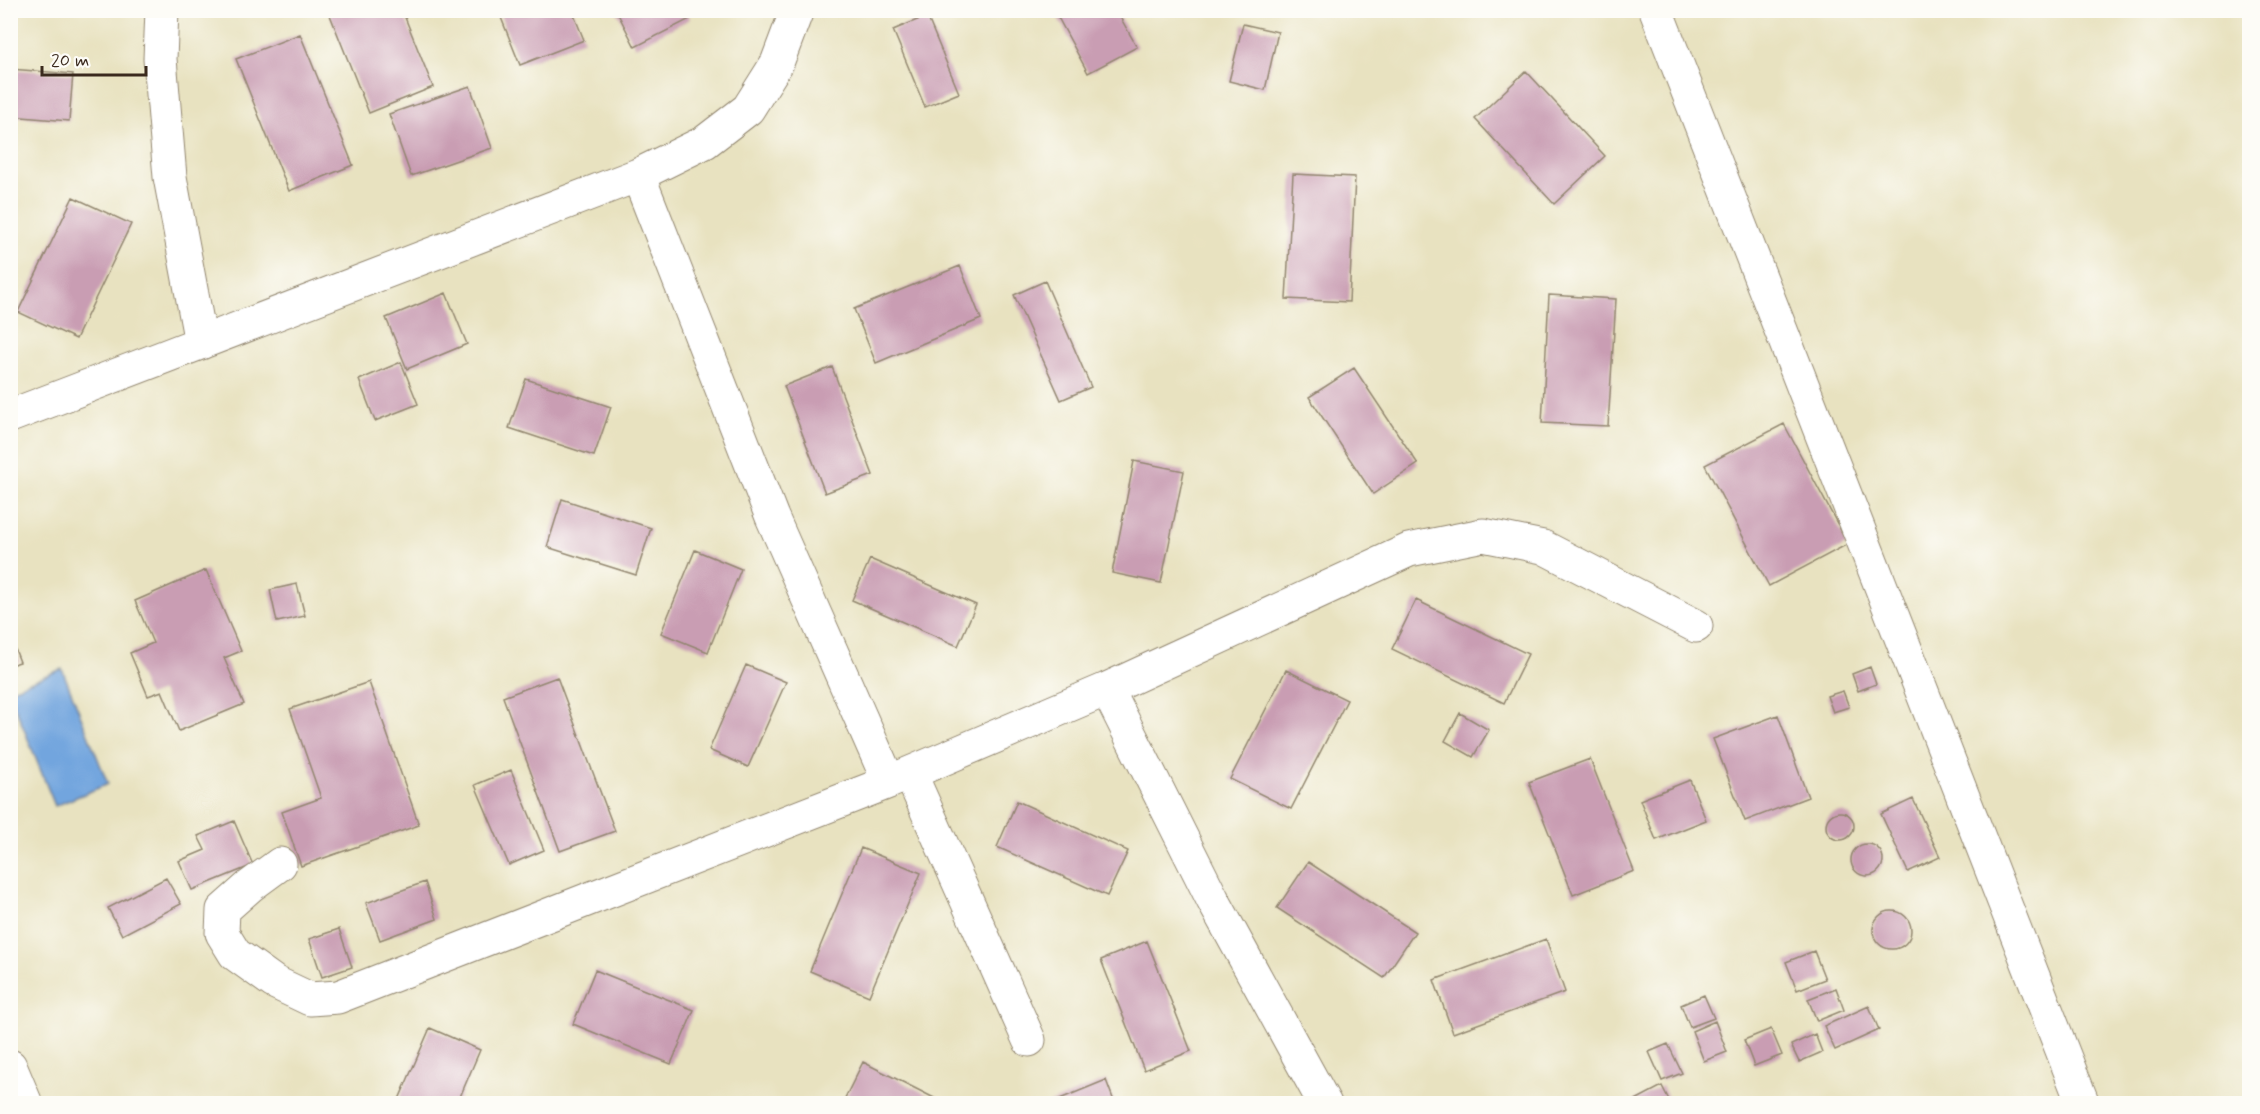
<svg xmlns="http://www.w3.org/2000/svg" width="2260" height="1114" font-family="Mynerve,sans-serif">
	<rect width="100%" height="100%" fill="#fdfcf7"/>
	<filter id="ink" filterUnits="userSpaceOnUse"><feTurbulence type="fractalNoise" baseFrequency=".0167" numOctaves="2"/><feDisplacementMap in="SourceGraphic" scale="12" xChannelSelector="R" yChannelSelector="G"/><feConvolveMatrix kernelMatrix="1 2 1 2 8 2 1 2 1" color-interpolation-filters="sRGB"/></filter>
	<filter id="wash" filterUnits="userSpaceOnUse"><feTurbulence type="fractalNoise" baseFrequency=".008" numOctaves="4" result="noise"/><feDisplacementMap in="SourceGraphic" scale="24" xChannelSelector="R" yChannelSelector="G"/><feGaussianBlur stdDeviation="1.35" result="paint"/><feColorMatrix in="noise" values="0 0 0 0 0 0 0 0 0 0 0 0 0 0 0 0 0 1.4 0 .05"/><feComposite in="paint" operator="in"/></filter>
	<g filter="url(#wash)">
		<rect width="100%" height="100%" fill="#e8e2c0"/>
		<!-- water -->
		<path fill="#72a5de" stroke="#56687e" stroke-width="1.5" d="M62 669 108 784 55 806 11 697 10 690Z"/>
		<g id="blocks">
			<!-- building -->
			<path fill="#c99db3" d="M328 10H402L433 87 369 113Z
				M498 10H572L584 40 520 65Z
				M616 10H686L690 19 635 47Z
				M1054 10H1116L1137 47 1088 73Z
				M927 16 959 93 925 107 893 30Z
				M1243 24 1278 32 1265 90 1229 81Z
				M300 34 353 165 289 191 236 59Z
				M10 69 73 74 69 121 10 116Z
				M1526 71 1605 156 1554 204 1475 119Z
				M470 86 492 148 411 176 389 114Z
				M1293 174 1355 177 1349 302 1286 299Z
				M73 197 131 224 76 339 18 312Z
				M960 266 981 319 876 363 854 309Z
				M1045 281 1091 387 1061 400 1014 295Z
				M446 293 467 344 407 369 386 318Z
				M1549 295 1616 299 1608 426 1542 423Z
				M401 362 418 404 375 421 359 380Z
				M832 367 873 475 825 493 784 386Z
				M1354 368 1418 464 1373 494 1309 397Z
				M526 379 611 407 594 456 509 428Z
				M1784 424 1848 544 1769 586 1705 465Z
				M1134 461 1184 471 1161 583 1112 573Z
				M562 499 651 528 636 575 547 547Z
				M695 550 741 569 708 652 661 633Z
				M870 559 976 605 958 646 852 600Z
				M206 570 241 651 224 658 244 704 179 731 162 691 148 696 130 653 153 643 135 601Z
				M297 584 305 616 277 622 270 590Z
				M1416 600 1528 654 1504 703 1392 649Z
				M10 636 20 662 10 665Z
				M746 665 786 682 748 767 709 750Z
				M1870 667 1876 684 1858 691 1852 674Z
				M1286 670 1347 700 1291 809 1230 779Z
				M557 677 615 831 560 851 503 697Z
				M369 682 419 825 301 866 282 812 321 798 290 709Z
				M1843 691 1849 707 1833 712 1827 696Z
				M1460 713 1489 730 1473 757 1445 741Z
				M1778 715 1808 797 1745 821 1713 739Z
				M1590 759 1634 871 1573 895 1529 782Z
				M511 770 544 850 509 865 475 785Z
				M1690 780 1706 820 1656 840 1640 800Z
				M1913 799 1940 857 1908 872 1881 814Z
				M1017 801 1128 851 1107 896 997 847Z
				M1826 826a14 14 0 1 1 28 0a14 14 0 1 1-28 0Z
				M234 821 253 865 192 890 179 861 205 850 198 836Z
				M1851 860a16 16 0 1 1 32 0a16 16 0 1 1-32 0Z
				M861 848 921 873 869 996 810 971Z
				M1308 862 1415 932 1384 978 1277 908Z
				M166 878 181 904 122 935 108 908Z
				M425 882 437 919 380 940 366 903Z
				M1873 930a19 19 0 1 1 38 0a19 19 0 1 1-38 0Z
				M339 929 352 967 322 977 309 939Z
				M1546 939 1565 992 1453 1033 1434 980Z
				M1147 941 1191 1051 1144 1070 1101 960Z
				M1814 951 1825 979 1797 990 1786 962Z
				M595 970 694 1010 671 1064 573 1024Z
				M1836 988 1844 1010 1817 1021 1808 999Z
				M1704 995 1714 1018 1690 1027 1681 1005Z
				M1869 1006 1879 1030 1835 1050 1824 1026Z
				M1715 1021 1727 1052 1704 1061 1692 1031Z
				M430 1028 480 1050 457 1104H397Z
				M1771 1029 1782 1055 1754 1066 1744 1040Z
				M1815 1034 1822 1052 1799 1062 1791 1045Z
				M1668 1044 1682 1073 1662 1081 1649 1052Z
				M863 1062 946 1104H852L844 1100Z
				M1106 1080 1115 1104H1050V1103Z
				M1662 1086 1671 1104H1628Z"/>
		</g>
	</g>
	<g filter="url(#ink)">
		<use href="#blocks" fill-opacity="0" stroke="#92866f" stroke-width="1.5"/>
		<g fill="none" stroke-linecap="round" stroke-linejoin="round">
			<defs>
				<path id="minor" d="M162 10 160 59 170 177 201 343
					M1656 10 2083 1104
					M638 175 772 517 889 782
					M10 416 638 175 705 142 748 109 777 63 797 10
					M1107 689 1213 900 1325 1104
					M910 773 1029 1040
					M280 864 250 886 223 910 222 933 235 954 274 982 310 999 338 997 889 782 1107 689 1409 550 1483 535 1543 547 1696 626
					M10 1066 26 1104"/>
			</defs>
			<!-- minor casing -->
			<use href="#minor" stroke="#92866f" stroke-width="35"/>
			<!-- minor -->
			<use href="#minor" stroke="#fff" stroke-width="33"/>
		</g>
	</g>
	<!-- margin -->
	<rect width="2260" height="1114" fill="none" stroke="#fdfcf7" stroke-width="36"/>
	<!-- scale -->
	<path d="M42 66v9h104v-9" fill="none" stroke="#3b2a1e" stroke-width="3"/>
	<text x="51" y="66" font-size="18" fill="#3b2a1e" stroke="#fdfcf7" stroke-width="4.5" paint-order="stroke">20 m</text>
</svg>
